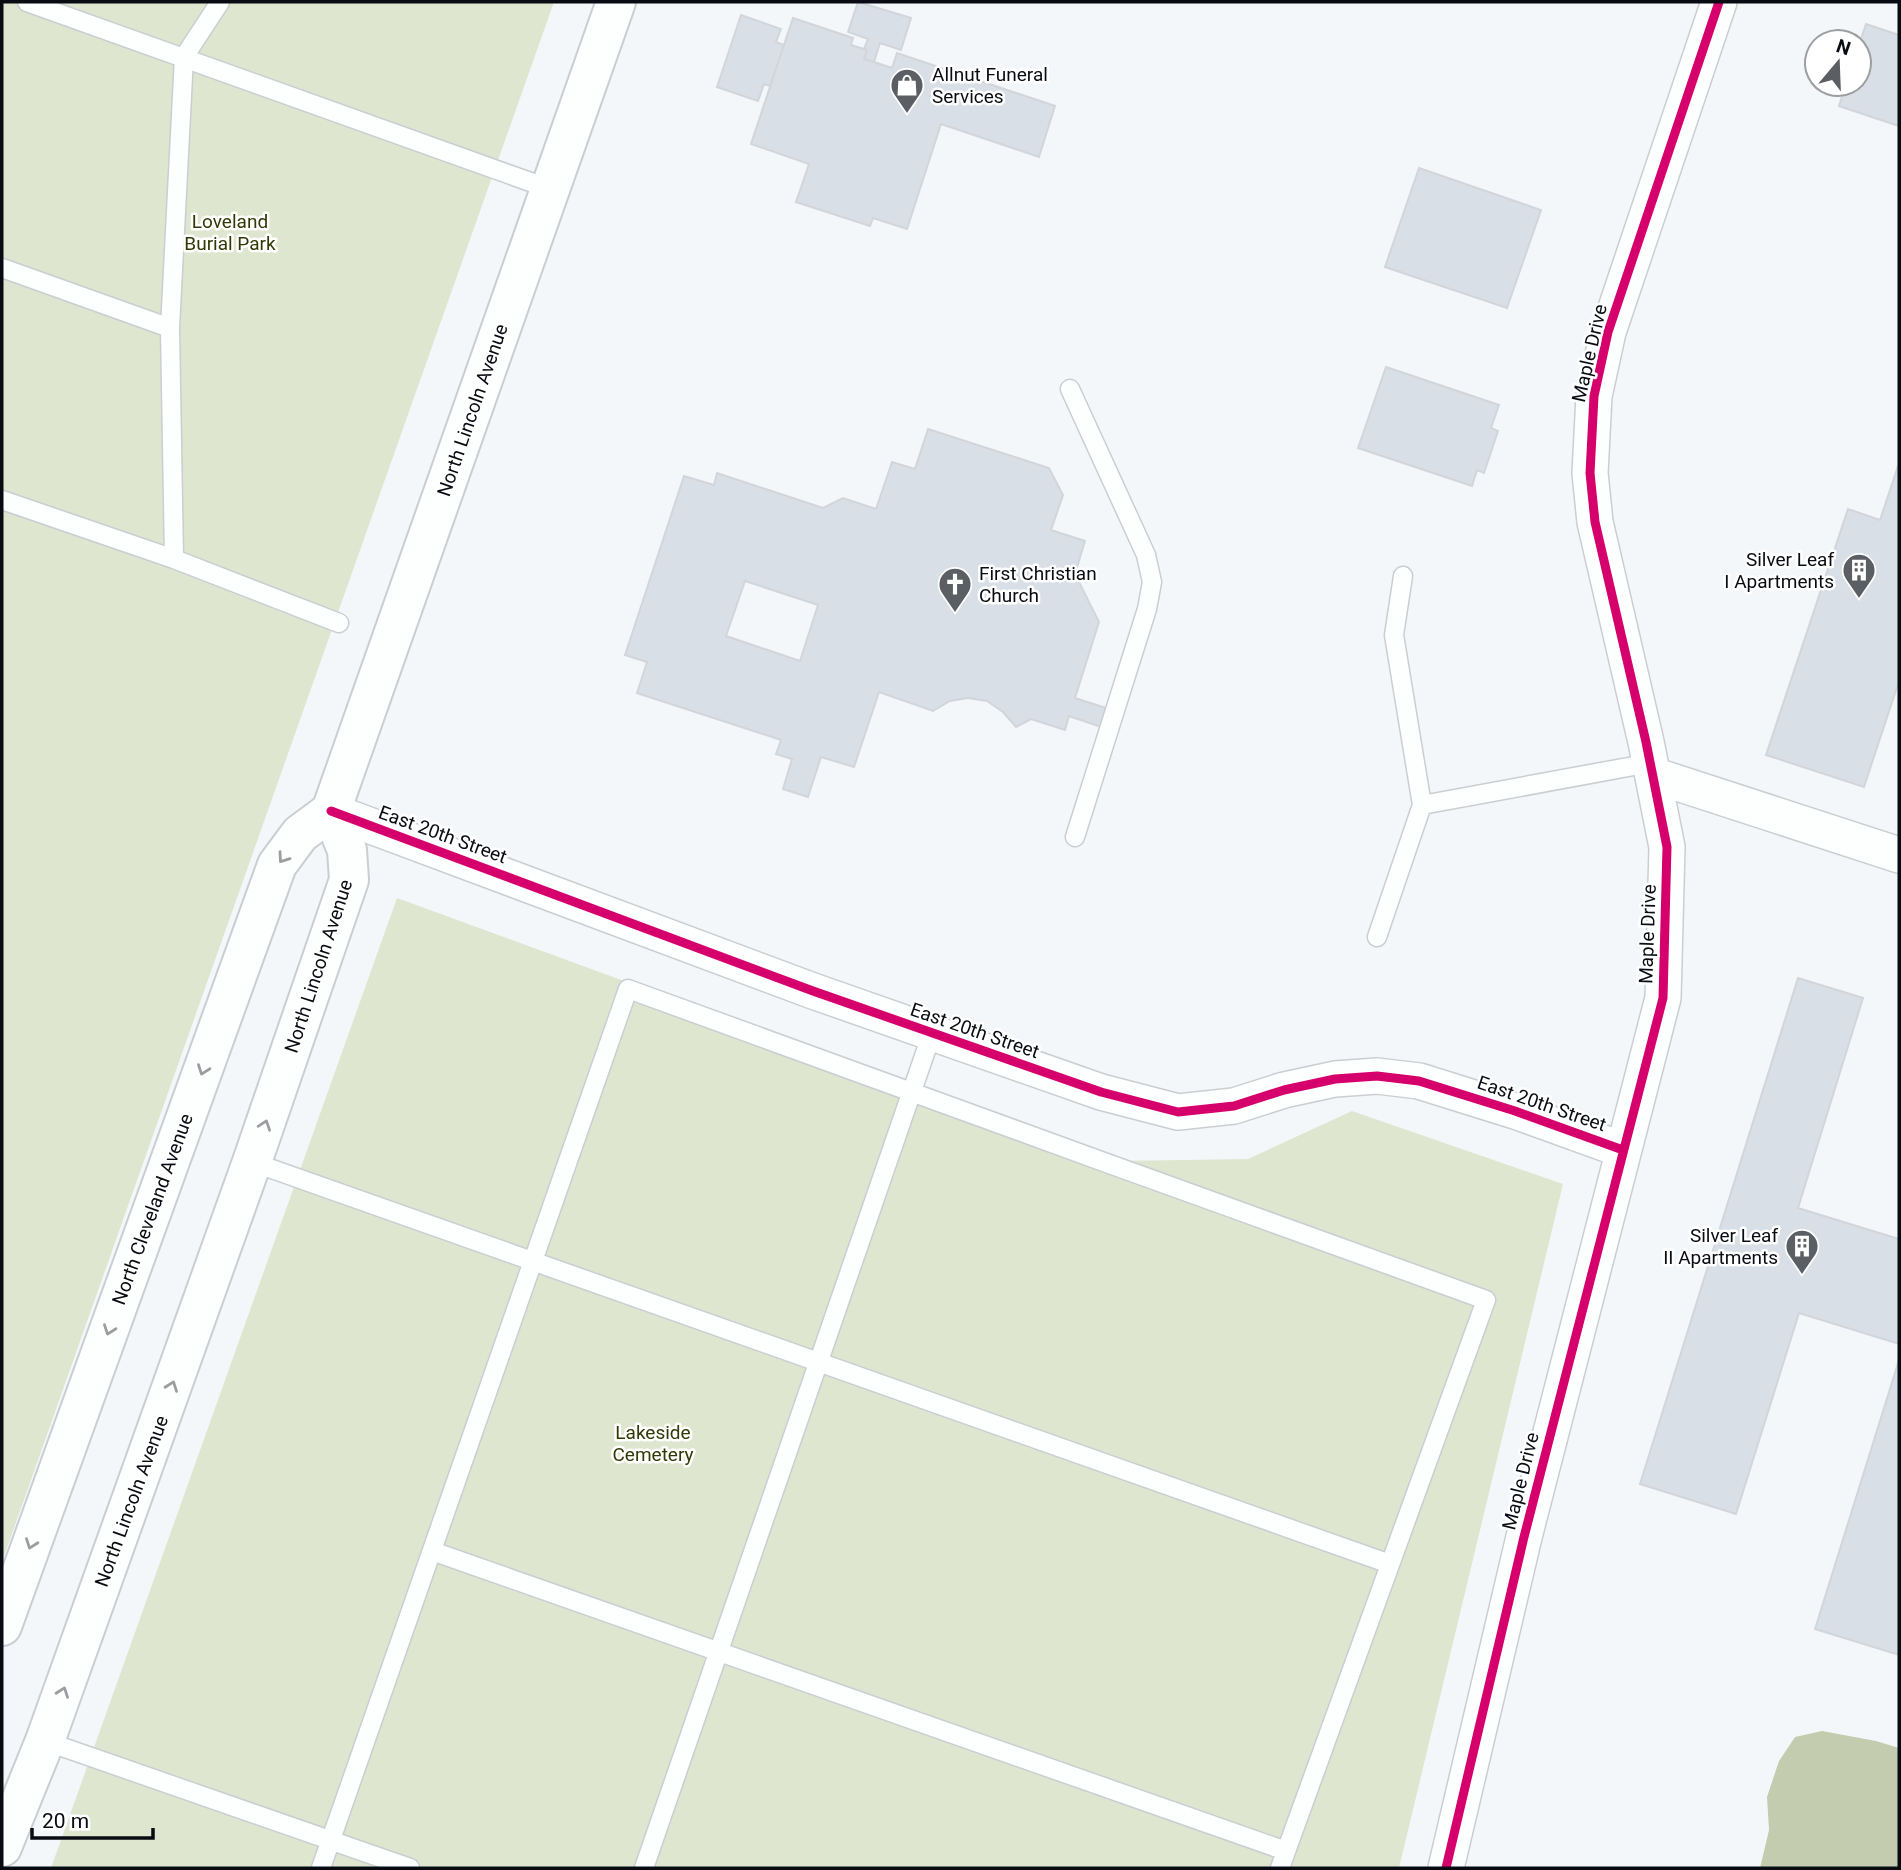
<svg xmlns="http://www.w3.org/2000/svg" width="1901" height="1870" font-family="Roboto,sans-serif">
	<rect width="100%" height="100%" fill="#f4f7fa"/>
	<!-- green -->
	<path fill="#dfe6d0" d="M2 2H554L2 1562Z
		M397 898 1116 1161 1248 1159 1352 1111 1563 1184 1399 1868H51Z"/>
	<!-- water -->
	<path fill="#c4ccaf" d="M1822 1731 1876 1741 1899 1748V1868H1760L1769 1830 1767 1797 1779 1761 1795 1737Z"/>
	<!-- building -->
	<path fill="#d9dfe6" stroke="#d2d5da" stroke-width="2" fill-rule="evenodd" d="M858 2 911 18 901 50 880 43 874 62 864 59 867 50 864 49 868 39 848 32Z
		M741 15 781 29 776 42 784 45 770 86 764 84 758 101 717 87Z
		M793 18 853 38 851 45 867 50 864 59 874 62 892 68 897 53 1055 106 1039 157 941 124 907 229 873 218 870 226 796 202 809 164 751 144Z
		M1866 24 1899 35V126L1839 106 1846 84H1859V45Z
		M1419 168 1541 210 1507 308 1385 267Z
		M1386 367 1499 405 1491 428 1498 431 1484 473 1477 470 1472 486 1358 448Z
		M928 429 1049 468 1063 495 1051 530 1085 541 1075 574 1099 622 1075 698 1106 708 1101 727 1069 716 1065 730 1031 719 1016 727 1003 712 987 701 968 698 950 701 933 711 879 692 854 767 821 757 808 797 783 789 792 759 776 754 781 740 637 693 647 662 625 655 684 476 714 485 717 473 823 508 843 498 876 509 892 462 915 469ZM745 581 818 605 800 661 726 636Z
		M1899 463V681L1864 787 1766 755 1848 509 1880 520Z
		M1798 978 1863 998 1798 1208 1899 1239V1344L1799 1313 1736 1514 1640 1484Z
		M1899 1360V1655L1815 1629Z"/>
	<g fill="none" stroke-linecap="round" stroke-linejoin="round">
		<defs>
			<path id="lane" d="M27 2 550 189
				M2 268 170 328
				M1070 389 1146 555 1152 582 1147 609 1075 837
				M2 500 174 559 339 623
				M174 559 170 328 184 57 220 2
				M1422 805 1650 763
				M1377 937 1422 805 1394 635 1403 576
				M252 1162 1390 1564
				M432 1551 1286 1851
				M45 1741 410 1868
				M321 1868 628 989C915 1092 1199 1198 1486 1300L1280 1868
				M644 1868 932 1033"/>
			<path id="street" d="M1653 775 1899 855
				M331 811 813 991 1101 1092 1178 1112 1234 1106 1284 1090 1335 1079 1377 1076 1419 1081 1515 1111 1623 1150
				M1446 1868 1524 1537 1663 998 1667 847 1646 742 1595 522 1590 473 1594 396 1608 332 1719 2"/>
			<path id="highway" d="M2 1626 277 865 300 834 331 811
				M2 1847 45 1741 252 1162 349 880 347 850 331 811 616 2"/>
		</defs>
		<!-- lane casing -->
		<use href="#lane" stroke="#caced2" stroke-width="21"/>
		<!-- street casing -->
		<use href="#street" stroke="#caced2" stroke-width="38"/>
		<!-- highway casing -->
		<use href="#highway" stroke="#caced2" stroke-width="42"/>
		<!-- lane -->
		<use href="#lane" stroke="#fdfefe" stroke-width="18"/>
		<!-- street -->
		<use href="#street" stroke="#fdfefe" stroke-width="35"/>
		<!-- highway -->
		<use href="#highway" stroke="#fdfefe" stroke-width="38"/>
		<defs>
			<path id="cycleway" d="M331 811 813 991 1101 1092 1178 1112 1234 1106 1284 1090 1335 1079 1377 1076 1419 1081 1515 1111 1623 1150
				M1446 1868 1524 1537 1663 998 1667 847 1646 742 1595 522 1590 473 1594 396 1608 332 1719 2"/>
		</defs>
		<!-- cycleway casing -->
		<use href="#cycleway" stroke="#fff" stroke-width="13"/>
		<!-- cycleway -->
		<use href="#cycleway" stroke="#d6006c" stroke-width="9"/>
	</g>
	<!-- one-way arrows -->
	<defs><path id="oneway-chevron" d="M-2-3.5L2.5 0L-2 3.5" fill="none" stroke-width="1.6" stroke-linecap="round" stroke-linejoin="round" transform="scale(1.75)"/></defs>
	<g stroke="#9b9da0">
		<use href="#oneway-chevron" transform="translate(283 858) rotate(125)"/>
		<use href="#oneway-chevron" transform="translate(203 1070) rotate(110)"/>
		<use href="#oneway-chevron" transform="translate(265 1125) rotate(-71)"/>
		<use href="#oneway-chevron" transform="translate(109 1330) rotate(110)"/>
		<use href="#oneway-chevron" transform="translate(172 1386) rotate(-70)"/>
		<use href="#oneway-chevron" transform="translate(31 1544) rotate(110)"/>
		<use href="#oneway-chevron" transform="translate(63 1692) rotate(-70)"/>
	</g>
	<!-- icons -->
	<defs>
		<symbol id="shop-pin" viewBox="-11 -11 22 30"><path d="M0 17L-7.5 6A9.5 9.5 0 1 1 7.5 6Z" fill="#5b5e63" stroke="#fff"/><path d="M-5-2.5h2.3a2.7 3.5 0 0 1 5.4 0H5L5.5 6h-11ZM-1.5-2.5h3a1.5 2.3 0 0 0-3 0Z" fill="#fff"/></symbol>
		<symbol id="building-pin" viewBox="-11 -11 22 30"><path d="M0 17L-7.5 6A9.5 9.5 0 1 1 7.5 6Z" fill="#5b5e63" stroke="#fff"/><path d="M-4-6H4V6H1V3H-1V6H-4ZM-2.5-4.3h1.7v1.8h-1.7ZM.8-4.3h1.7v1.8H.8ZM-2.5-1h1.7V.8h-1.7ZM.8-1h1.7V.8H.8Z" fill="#fff"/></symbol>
		<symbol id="church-pin" viewBox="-11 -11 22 30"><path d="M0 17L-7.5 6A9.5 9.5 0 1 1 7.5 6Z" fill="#5b5e63" stroke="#fff"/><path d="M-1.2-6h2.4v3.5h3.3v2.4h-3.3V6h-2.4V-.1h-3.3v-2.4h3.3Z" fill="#fff"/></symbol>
	</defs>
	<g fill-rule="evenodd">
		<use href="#shop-pin" x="888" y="66" width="38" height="52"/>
		<use href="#building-pin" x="1840" y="551" width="38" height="52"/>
		<use href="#church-pin" x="936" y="565" width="38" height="52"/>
		<use href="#building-pin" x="1783" y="1227" width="38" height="52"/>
	</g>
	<g text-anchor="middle" stroke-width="5" stroke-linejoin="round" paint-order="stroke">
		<!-- poi labels -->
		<g font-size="19" fill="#080c12" stroke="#fff" text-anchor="start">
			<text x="932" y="81">Allnut Funeral<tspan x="932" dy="22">Services</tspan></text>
			<text x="1834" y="566" text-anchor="end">Silver Leaf<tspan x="1834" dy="22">I Apartments</tspan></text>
			<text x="979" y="580">First Christian<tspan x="979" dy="22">Church</tspan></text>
			<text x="1778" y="1242" text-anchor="end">Silver Leaf<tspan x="1778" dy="22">II Apartments</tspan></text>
		</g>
		<!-- park labels -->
		<g font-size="19" fill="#323905" stroke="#fff">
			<text x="230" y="228">Loveland<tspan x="230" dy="22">Burial Park</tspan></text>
			<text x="653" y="1439">Lakeside<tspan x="653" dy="22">Cemetery</tspan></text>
		</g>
		<!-- street labels -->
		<g font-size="19" fill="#080c12" stroke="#fff">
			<text transform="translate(1589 353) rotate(-77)" y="7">Maple Drive</text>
			<text transform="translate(472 410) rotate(-71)" y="7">North Lincoln Avenue</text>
			<text transform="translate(443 834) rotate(20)" y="7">East 20th Street</text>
			<text transform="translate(1647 934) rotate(-88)" y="7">Maple Drive</text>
			<text transform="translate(318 966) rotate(-72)" y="7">North Lincoln Avenue</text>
			<text transform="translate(975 1030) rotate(19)" y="7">East 20th Street</text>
			<text transform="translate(1542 1103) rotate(19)" y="7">East 20th Street</text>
			<text transform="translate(152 1209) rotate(-70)" y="7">North Cleveland Avenue</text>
			<text transform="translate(1520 1481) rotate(-76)" y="7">Maple Drive</text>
			<text transform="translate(131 1501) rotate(-70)" y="7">North Lincoln Avenue</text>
		</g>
	</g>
	<!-- border -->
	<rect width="1901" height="1870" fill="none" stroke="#080c12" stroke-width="7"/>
	<!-- north arrow -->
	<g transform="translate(1838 63) rotate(19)"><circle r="33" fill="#ffffff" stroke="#9c9ea0" stroke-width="2"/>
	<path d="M0-5L12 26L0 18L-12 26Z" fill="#5b5e63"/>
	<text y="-10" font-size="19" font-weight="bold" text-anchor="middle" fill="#080c12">N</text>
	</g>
	<!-- scale -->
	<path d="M32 1828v10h121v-10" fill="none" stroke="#080c12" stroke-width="3.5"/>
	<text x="42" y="1828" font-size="21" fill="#080c12" stroke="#ffffff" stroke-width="5" paint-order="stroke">20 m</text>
</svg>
